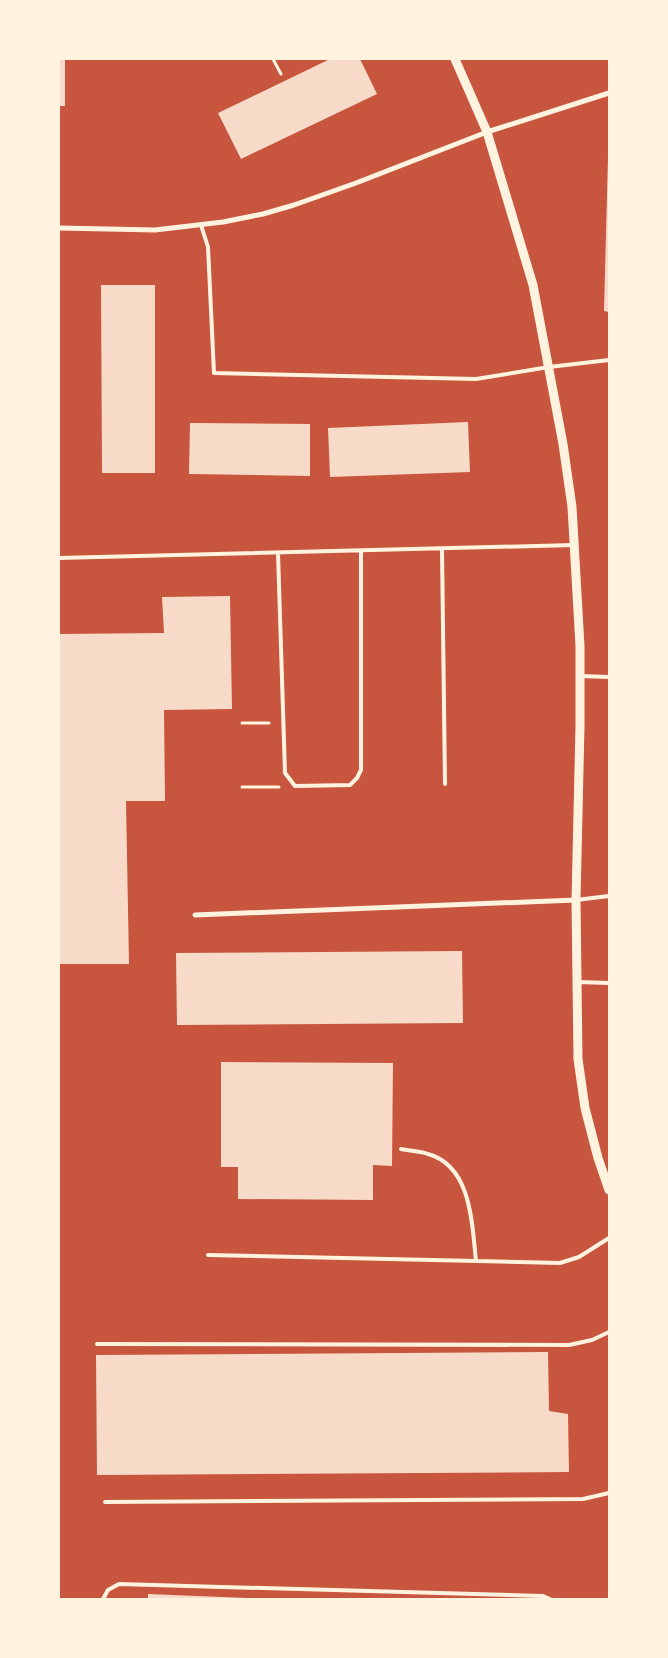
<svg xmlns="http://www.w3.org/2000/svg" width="668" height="1658" font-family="'DejaVu Sans',sans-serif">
	<rect width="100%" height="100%" fill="#c8553d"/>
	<!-- building -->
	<path fill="#f7dbc8" d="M59 59H65V106H59Z
		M330 59H360L377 94 241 159 218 113Z
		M608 157H609V312L604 311Z
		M101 285H155V473H102Z
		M468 422 470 472 330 477 328 428Z
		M190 423 310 424V476L189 474Z
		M230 596 232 709 164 710 165 801H126L129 964H59V634L164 633 162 597Z
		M462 951 463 1023 177 1025 176 953Z
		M221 1062 393 1063 392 1166 373 1165V1200L238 1199V1167H221Z
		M548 1352 549 1411 568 1414 569 1472 97 1475 96 1355Z
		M148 1594 247 1598V1599H148Z"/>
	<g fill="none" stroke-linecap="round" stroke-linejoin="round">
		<!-- path -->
		<path stroke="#fff3e0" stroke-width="3" d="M273 59 281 74
			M242 723H269
			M242 787H279"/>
		<!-- service -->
		<path stroke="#fff3e0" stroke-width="4" d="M201 225 208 247 214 373 476 379 549 367 609 360
			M442 549 445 784
			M278 553 285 773 295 786 350 785 357 778 361 770V551
			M59 558 574 545
			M580 676 609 677
			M576 900 609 896
			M577 982 609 983
			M401 1149C410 1151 420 1151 428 1154 472 1166 472 1225 476 1261
			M208 1255 560 1263 579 1257 609 1238
			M97 1344 569 1345 592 1340 609 1332
			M105 1502 583 1499 609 1493
			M103 1599 108 1590 119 1584 543 1596 550 1599"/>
		<!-- minor -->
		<path stroke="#fff3e0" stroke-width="5" d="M59 228 155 230 223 222 263 214 294 205 356 183 487 132 609 93
			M195 915 576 900"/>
		<!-- tertiary -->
		<path stroke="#fff3e0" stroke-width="9" d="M455 59 487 132 533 285 563 444 572 507 580 646V726L576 900 578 1059 585 1108 598 1158 609 1190"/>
	</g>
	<!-- border -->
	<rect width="668" height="1658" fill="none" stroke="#fff3e0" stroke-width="120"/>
</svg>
